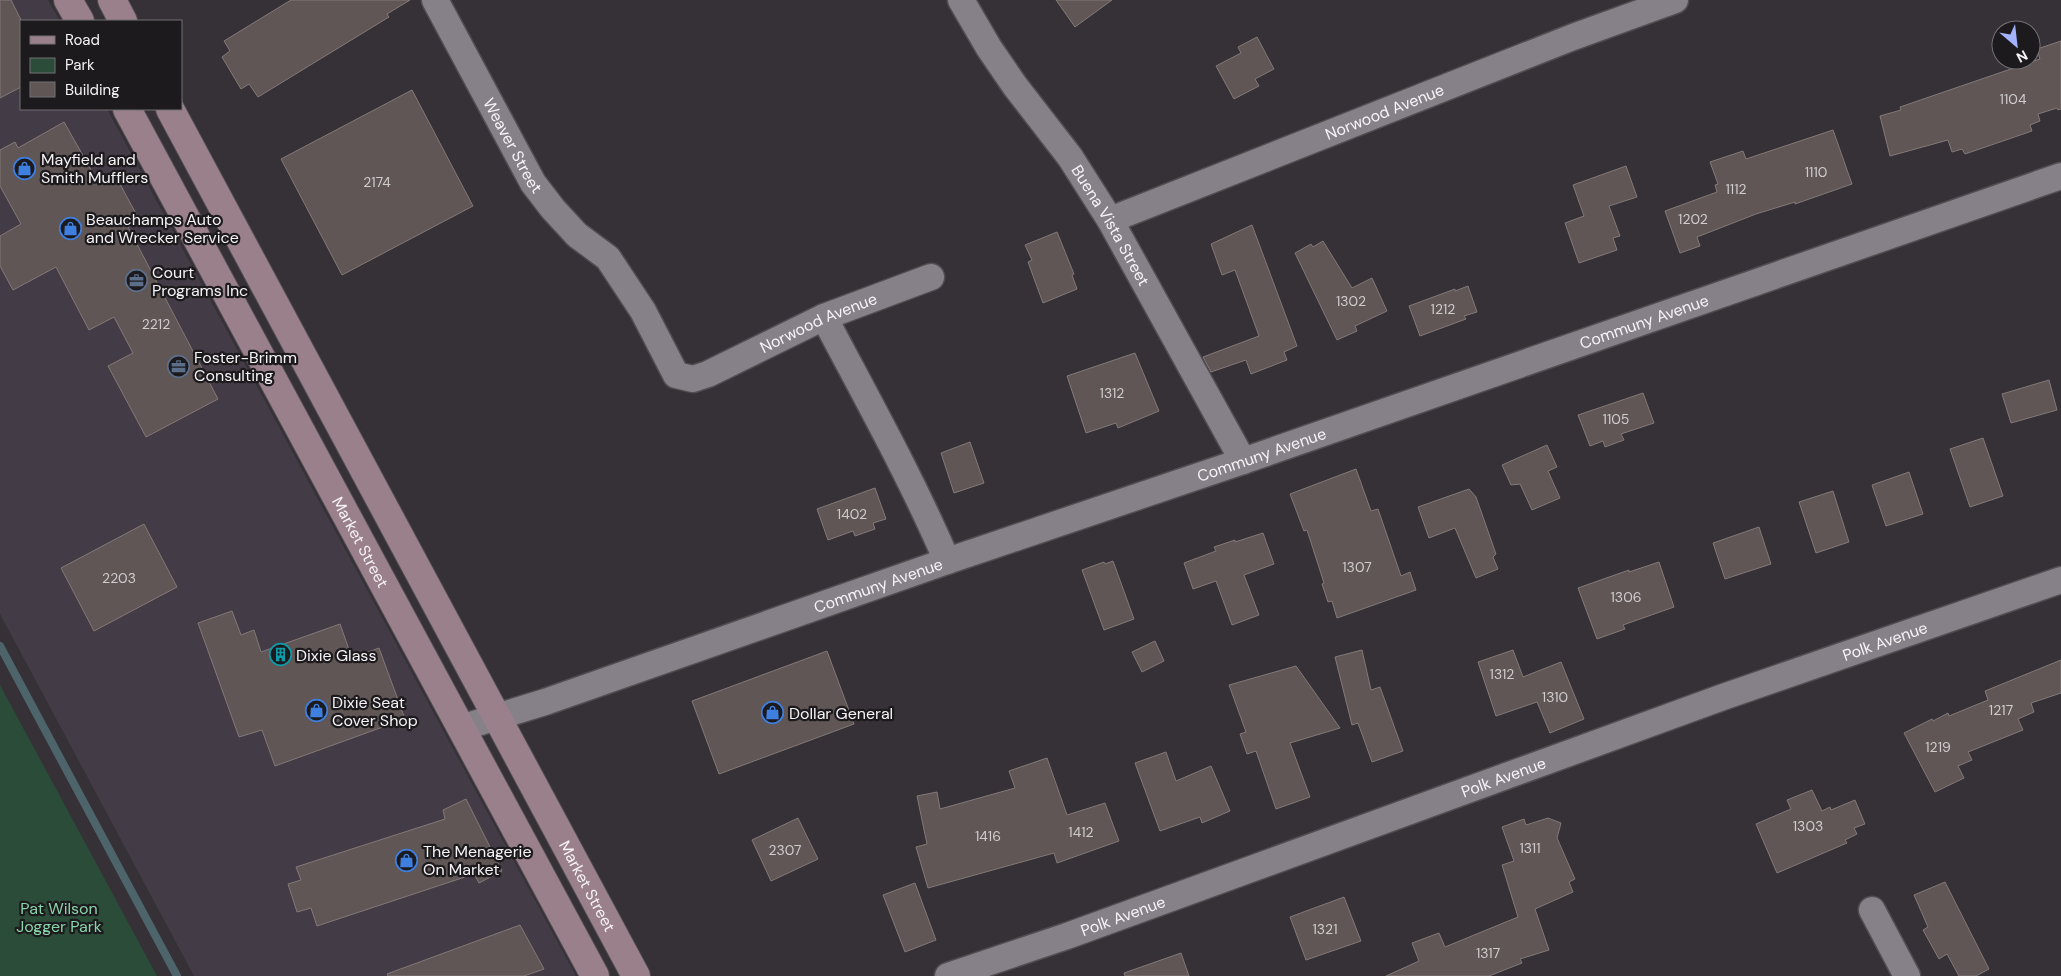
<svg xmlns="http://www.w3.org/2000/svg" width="2061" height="976" font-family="'DM Sans',sans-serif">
	<rect width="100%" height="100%" fill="#353137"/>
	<!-- built -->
	<path fill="#433b46" d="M0 0H48L60 21H21V109H107L576 976H194L0 614Z"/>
	<!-- green -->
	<path fill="#2a4c39" d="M0 685 157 976H0Z"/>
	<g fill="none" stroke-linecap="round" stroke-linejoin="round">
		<!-- stream -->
		<path stroke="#4e646b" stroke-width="8" d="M0 646 177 976"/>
	</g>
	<!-- building -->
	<path fill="#5f5655" stroke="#837978" d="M0 0H11L21 20V87L0 98Z
		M291 0H410L387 14 389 17 258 97 249 84 241 89 222 57 230 51 224 41Z
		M1056 0H1112L1075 27Z
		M1257 37 1274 69 1255 79 1259 86 1234 99 1216 66 1241 53 1238 47Z
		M2061 41V109L2058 110 2057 108 2038 114 2040 121 2030 125 2032 131 1965 154 1962 149 1952 152 1948 140 1890 156 1880 116 1901 110 1900 107 2040 59 2037 49Z
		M412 90 473 206 342 275 281 159Z
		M64 122 98 182 114 173 140 221 128 227 218 399 146 437 108 366 133 353 114 317 89 330 56 267 13 290 0 266V236L21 224 0 186V150L15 142 18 148Z
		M1833 130 1852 184 1795 204V202L1756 214 1697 237 1700 246 1680 253 1665 211 1717 192 1715 185 1718 184 1710 162 1743 151 1746 159Z
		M1626 166 1637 197 1609 206 1620 236 1613 238 1617 250 1579 263 1565 223 1584 216 1573 185Z
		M1252 225 1297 346 1284 352 1287 360 1251 374 1246 360 1211 372 1203 357 1259 336 1235 270 1222 275 1211 244Z
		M1057 232 1074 274 1072 275 1077 289 1043 303 1028 262 1032 260 1025 245Z
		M1323 241 1352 288 1372 278 1387 311 1355 326 1357 331 1337 340 1295 253 1311 244 1313 247Z
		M1468 286 1477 312 1464 316 1466 319 1420 336 1409 306 1455 289V291Z
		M1135 353 1159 411 1118 428 1116 423 1086 433 1067 376Z
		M2049 380 2057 410 2011 423 2002 394Z
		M1643 393 1654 423 1621 434 1624 440 1605 447 1603 441 1590 446 1578 415Z
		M1983 438 2003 496 1970 507 1950 449Z
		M970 442 984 483 954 493 941 453Z
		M1547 445 1557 467 1548 471 1560 498 1532 510 1520 484 1511 485 1502 465Z
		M1356 469 1371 511 1378 509 1401 576 1410 572 1416 590 1337 618 1332 601 1328 602 1322 584 1324 583 1307 530 1304 531 1290 494Z
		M1909 472 1923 514 1886 526 1872 485Z
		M875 488 886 519 873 523 875 529 855 536 853 531 828 540 817 509Z
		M1469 489 1476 497 1496 554 1493 557 1498 569 1476 578 1455 528 1429 538 1418 507Z
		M1833 491 1849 542 1816 553 1799 502Z
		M144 524 177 587 94 631 61 568Z
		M1759 527 1771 564 1725 579 1713 543Z
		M1263 533 1274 564 1244 575 1259 615 1232 625 1216 581 1193 589 1184 563 1216 551 1214 547 1235 540V542Z
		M1113 561 1134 619 1104 630 1082 570 1104 562 1105 564Z
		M1659 562 1674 607 1623 625 1625 629 1597 639 1578 588 1629 570V572Z
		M232 611 241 635 254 630 261 652 340 624 352 658 379 648 405 719 275 766 262 730 239 737 198 623Z
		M1155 641 1164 661 1142 672 1132 652Z
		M1362 650 1371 690 1380 687 1403 751 1372 762 1358 723 1352 725 1335 657Z
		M1513 650 1523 677 1561 662 1584 719 1550 733 1537 702 1496 716 1478 662Z
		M827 651 854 724 719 774 692 701Z
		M2061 660V693L2031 703 2034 712 2018 719 2023 730 1968 752 1972 760 1958 766 1964 778 1935 792 1904 733 1932 719 1933 721 1948 713 1949 716 1988 700 1985 691Z
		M1296 666 1340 728 1290 743 1310 797 1276 809 1256 751 1247 754 1240 734 1246 732 1229 685Z
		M1166 752 1176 781 1211 766 1230 811 1202 823 1200 817 1160 831 1135 763Z
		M1047 758 1067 815 1105 803 1119 841 1057 863 1054 853 928 888 916 847 927 844 917 796 937 792 940 809 1015 788 1009 771Z
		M1812 790 1822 811 1830 807 1831 810 1855 800 1865 824 1854 828 1857 834 1845 840 1847 843 1777 873 1756 824 1791 809 1787 800Z
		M466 799 502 871 479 883 474 874 317 926 311 908 297 912 288 884 301 880 296 867 445 819 443 810Z
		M798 818 818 859 771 881 752 840Z
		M1548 818 1561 823 1557 838 1575 879 1569 882 1573 892 1535 909 1549 950 1520 959 1522 963 1489 976H1386L1419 961 1412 943 1439 933 1445 947 1518 917 1502 865 1514 861 1502 827 1524 819 1526 825Z
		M1945 882 1989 969 1976 976H1959L1947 954 1939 959 1923 930 1928 927 1914 895Z
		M915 883 936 940 905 952 883 895Z
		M1344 897 1361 941 1306 960 1290 917Z
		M520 925 544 969 524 976H388L387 974Z
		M1181 953 1189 976H1125L1124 973Z"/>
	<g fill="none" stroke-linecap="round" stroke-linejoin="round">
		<defs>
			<g id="street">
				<path id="s1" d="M435 0 533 183 553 209 577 235 608 258 643 311 676 375 693 379 708 374 824 317 931 277"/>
				<path id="s2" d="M961 0 989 48 1015 86 1070 157 1110 220 1243 461"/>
				<path id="s3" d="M1110 220 1573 37 1675 0"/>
				<path d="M824 317C866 397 911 477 947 561"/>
				<path id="s4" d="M461 728 545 702 947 561 1243 461 2061 176"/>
				<path d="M1872 910 1907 976"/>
				<path id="s5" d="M948 976 1067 936 1723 697 2061 580"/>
			</g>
			<g id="secondary">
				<path d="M68 0 80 21"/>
				<path d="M112 0 123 21"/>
				<path id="s6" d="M127 109 595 976"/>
				<path id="s7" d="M170 109 636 976"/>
			</g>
		</defs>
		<!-- street casing -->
		<use href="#street" stroke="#514d52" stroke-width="29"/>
		<!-- secondary casing -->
		<use href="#secondary" stroke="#514d52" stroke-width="30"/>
		<!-- street -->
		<use href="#street" stroke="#868188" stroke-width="26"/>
		<!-- secondary -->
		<use href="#secondary" stroke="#9a808a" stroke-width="28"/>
	</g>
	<!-- icons -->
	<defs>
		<symbol id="shop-ring" viewBox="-11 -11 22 22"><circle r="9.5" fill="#1c1a1c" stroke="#3f7fe0" stroke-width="1.5"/><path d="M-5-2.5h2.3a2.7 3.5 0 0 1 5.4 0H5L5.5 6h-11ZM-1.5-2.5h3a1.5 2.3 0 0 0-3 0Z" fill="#3f7fe0"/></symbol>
		<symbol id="office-ring" viewBox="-11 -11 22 22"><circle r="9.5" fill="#1c1a1c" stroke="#5c6f8a" stroke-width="1.5"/><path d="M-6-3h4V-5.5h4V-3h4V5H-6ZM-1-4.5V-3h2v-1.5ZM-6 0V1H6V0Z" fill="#5c6f8a"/></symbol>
		<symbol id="building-ring" viewBox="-11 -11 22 22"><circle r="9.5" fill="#1c1a1c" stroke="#0f9aa8" stroke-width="1.5"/><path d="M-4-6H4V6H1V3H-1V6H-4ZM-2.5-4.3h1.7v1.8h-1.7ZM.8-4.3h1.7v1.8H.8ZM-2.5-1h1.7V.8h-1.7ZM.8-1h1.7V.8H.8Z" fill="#0f9aa8"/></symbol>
	</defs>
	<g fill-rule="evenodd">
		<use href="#shop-ring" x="12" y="156" width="25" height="25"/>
		<use href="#shop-ring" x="58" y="216" width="25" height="25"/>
		<use href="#office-ring" x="124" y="268" width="25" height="25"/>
		<use href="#office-ring" x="166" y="354" width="25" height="25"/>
		<use href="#building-ring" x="268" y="642" width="25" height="25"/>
		<use href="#shop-ring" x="304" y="698" width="25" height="25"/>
		<use href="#shop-ring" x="760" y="700" width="25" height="25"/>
		<use href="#shop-ring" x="394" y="848" width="25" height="25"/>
	</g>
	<g text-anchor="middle" stroke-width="4.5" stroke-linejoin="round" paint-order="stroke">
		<!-- number labels -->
		<g font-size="14" fill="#d0ccce">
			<text x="2013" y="104">1104</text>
			<text x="1816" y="177">1110</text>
			<text x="377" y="187">2174</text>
			<text x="1736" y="194">1112</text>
			<text x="1693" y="224">1202</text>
			<text x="1351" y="306">1302</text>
			<text x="1443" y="314">1212</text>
			<text x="156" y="329">2212</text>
			<text x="1112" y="398">1312</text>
			<text x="1616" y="424">1105</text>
			<text x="852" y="519">1402</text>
			<text x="1357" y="572">1307</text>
			<text x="119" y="583">2203</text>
			<text x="1626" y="602">1306</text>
			<text x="1502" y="679">1312</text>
			<text x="1555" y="702">1310</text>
			<text x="2001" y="715">1217</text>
			<text x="1938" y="752">1219</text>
			<text x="1808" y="831">1303</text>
			<text x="1081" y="837">1412</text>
			<text x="988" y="841">1416</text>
			<text x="1530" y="853">1311</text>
			<text x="785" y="855">2307</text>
			<text x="1325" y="934">1321</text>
			<text x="1488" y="958">1317</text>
		</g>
		<!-- street labels -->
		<g font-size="16" fill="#f6f3f7" stroke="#1c1a1c">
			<text dy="6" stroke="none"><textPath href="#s3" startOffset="295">Norwood Avenue</textPath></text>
			<text dy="6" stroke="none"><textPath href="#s1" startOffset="165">Weaver Street</textPath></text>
			<text dy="6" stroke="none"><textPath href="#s2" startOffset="271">Buena Vista Street</textPath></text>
			<text dy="6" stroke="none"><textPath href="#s4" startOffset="1251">Communy Avenue</textPath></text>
			<text dy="6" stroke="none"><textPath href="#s1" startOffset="605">Norwood Avenue</textPath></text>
			<text dy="6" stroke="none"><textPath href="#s4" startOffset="846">Communy Avenue</textPath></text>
			<text dy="6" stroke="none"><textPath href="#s6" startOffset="492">Market Street</textPath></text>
			<text dy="6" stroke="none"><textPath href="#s4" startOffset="441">Communy Avenue</textPath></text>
			<text dy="6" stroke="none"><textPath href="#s5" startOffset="995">Polk Avenue</textPath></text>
			<text dy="6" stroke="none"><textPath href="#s5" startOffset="590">Polk Avenue</textPath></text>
			<text dy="6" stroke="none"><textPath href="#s7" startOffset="882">Market Street</textPath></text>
			<text dy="6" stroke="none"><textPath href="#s5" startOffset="185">Polk Avenue</textPath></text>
		</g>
		<!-- poi labels -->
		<g font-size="16" fill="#f6f3f7" stroke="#1c1a1c" text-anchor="start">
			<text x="41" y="165">Mayfield and<tspan x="41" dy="18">Smith Mufflers</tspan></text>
			<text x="86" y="225">Beauchamps Auto<tspan x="86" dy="18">and Wrecker Service</tspan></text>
			<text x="152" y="278">Court<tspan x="152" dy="18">Programs Inc</tspan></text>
			<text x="194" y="363">Foster-Brimm<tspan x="194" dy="18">Consulting</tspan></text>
			<text x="296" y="661">Dixie Glass</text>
			<text x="332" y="708">Dixie Seat<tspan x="332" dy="18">Cover Shop</tspan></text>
			<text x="789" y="719">Dollar General</text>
			<text x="423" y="857">The Menagerie<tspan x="423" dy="18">On Market</tspan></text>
		</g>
		<!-- park labels -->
		<g font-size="16" fill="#89d5ab" stroke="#1c1a1c">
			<text x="59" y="914">Pat Wilson<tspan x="59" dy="18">Jogger Park</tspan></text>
		</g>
	</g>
	<!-- legend -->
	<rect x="20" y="20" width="162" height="90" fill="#1c1a1c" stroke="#737174"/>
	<rect x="30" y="36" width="25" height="8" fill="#9a808a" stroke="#737174"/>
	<text x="65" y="45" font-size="15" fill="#f6f3f7">Road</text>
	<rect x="30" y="58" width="25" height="15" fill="#2a4c39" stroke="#737174"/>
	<text x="65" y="70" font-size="15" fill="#f6f3f7">Park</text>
	<rect x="30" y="82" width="25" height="15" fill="#5f5655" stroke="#737174"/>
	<text x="65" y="95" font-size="15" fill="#f6f3f7">Building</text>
	<!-- north arrow -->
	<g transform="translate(2016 45) rotate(152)"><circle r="24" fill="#1c1a1c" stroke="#737174"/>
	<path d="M0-4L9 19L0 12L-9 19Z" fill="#a2b2fd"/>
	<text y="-8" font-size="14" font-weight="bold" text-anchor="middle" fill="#f6f3f7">N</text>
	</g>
</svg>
